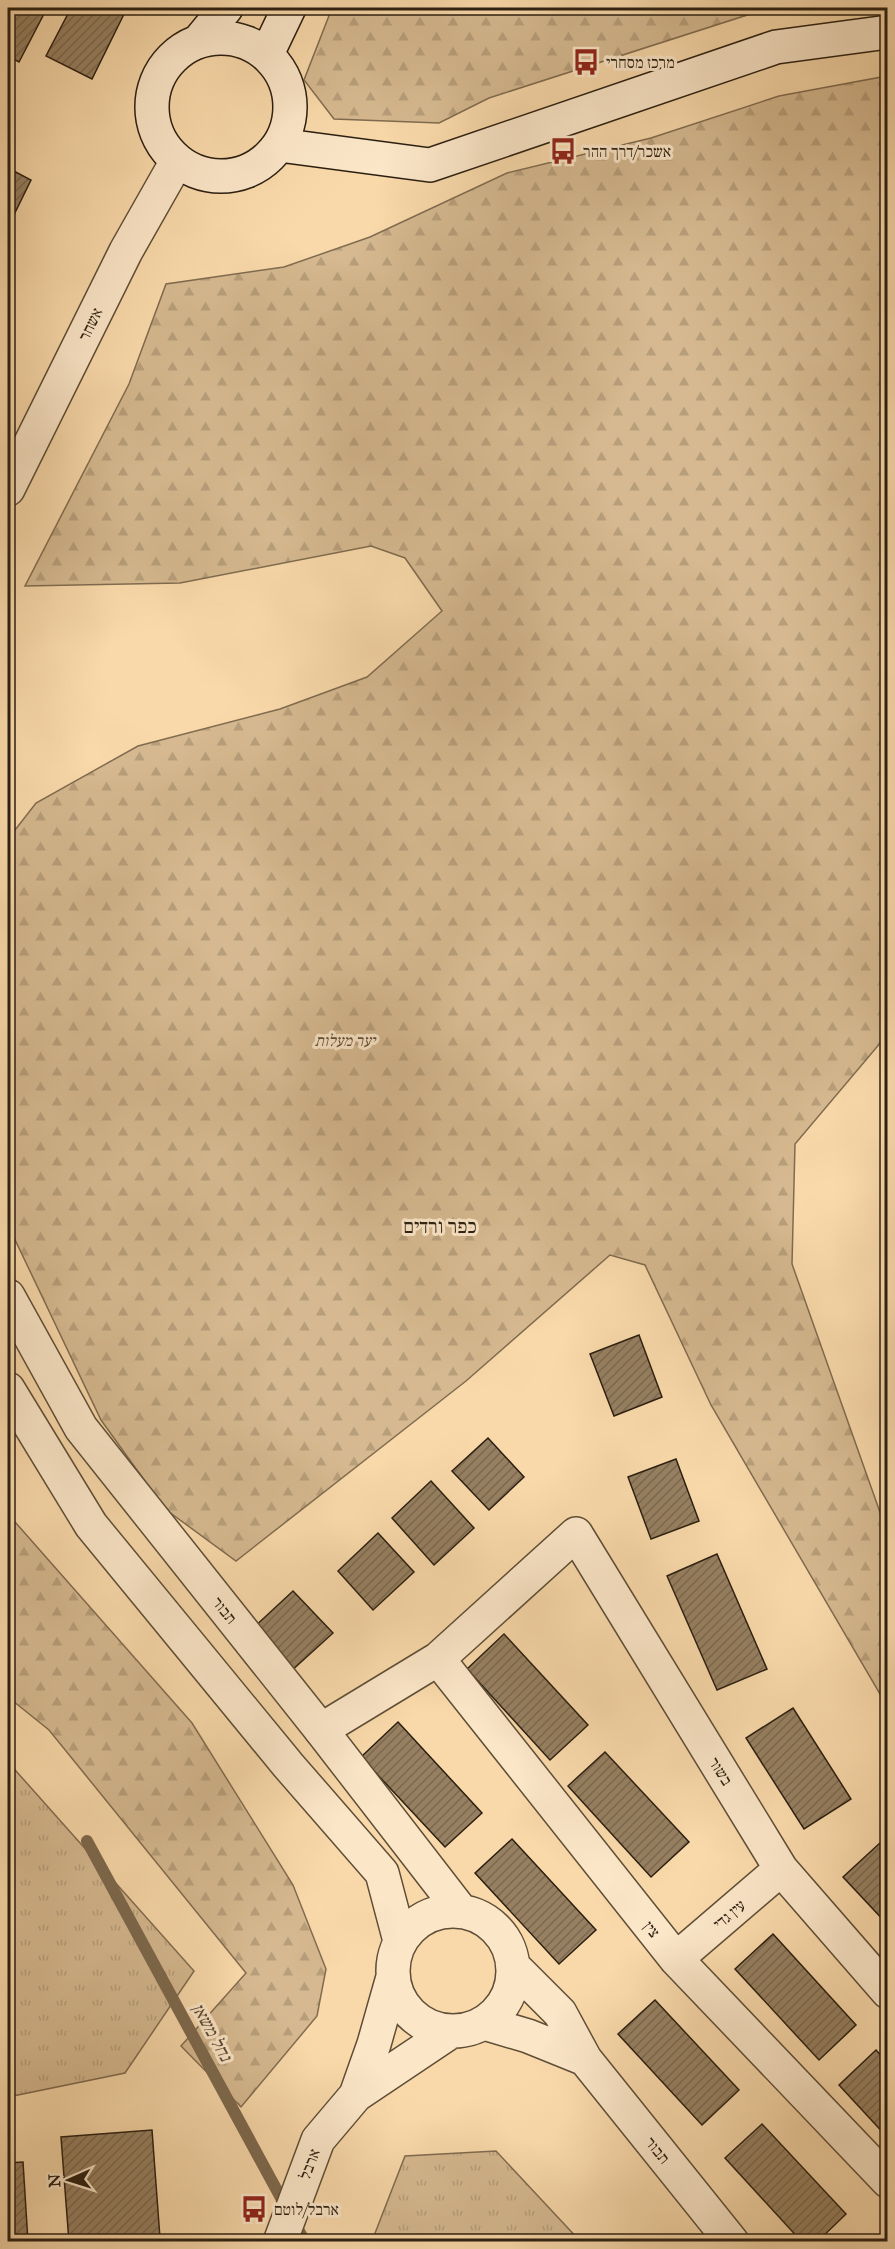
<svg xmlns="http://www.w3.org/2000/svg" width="895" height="2249" font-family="'IM FELL Great Primer','Frank Ruhl Libre',serif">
	<defs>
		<pattern id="grass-tufts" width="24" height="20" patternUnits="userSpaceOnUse" patternTransform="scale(1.5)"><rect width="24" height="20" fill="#d6b990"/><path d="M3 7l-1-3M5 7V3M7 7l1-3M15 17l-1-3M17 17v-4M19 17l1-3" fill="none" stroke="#b89f7b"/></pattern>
		<pattern id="forest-firs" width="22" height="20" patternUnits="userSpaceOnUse" patternTransform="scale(1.5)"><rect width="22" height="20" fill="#d6b990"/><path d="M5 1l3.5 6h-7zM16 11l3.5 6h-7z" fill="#b89f7b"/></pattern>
		<pattern id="building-hatch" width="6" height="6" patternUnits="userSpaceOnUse" patternTransform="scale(1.5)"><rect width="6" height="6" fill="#968061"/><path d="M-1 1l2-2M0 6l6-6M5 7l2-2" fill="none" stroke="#7b684f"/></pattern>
	</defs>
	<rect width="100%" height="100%" fill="#f9d9aa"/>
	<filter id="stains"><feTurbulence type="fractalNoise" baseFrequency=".00333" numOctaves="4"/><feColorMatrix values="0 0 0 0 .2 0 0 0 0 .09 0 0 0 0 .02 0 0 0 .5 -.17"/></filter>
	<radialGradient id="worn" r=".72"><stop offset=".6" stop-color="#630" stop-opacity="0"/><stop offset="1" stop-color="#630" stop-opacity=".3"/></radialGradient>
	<!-- grass -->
	<path fill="url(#grass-tufts)" stroke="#806c50" stroke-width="1.5" d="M8 1762 194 1971 125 2073 8 2097Z
		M496 2151 580 2241H372L405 2156Z"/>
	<!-- forest -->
	<path fill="url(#forest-firs)" stroke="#806c50" stroke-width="1.5" d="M332 8H769L489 98 439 123 334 119 304 80Z
		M887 76V1035L795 1144 792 1264 887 1532V1706L711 1405 645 1265 610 1255 466 1381 236 1561 165 1509 101 1420 8 1225V839L36 803 138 746 280 709 367 677 442 611 405 558 371 546 180 583 25 586 129 384 166 284 284 267 370 237 507 173 651 138 779 96Z
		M8 1514 192 1723 293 1885 326 1969 317 2016 241 2107 181 2046 246 1973 49 1730 8 1697Z"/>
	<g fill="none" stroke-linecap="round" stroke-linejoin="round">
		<!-- stream -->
		<path stroke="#7d694e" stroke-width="12" d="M87 1841 305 2242"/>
	</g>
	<!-- building -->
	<path fill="url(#building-hatch)" stroke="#2b1f11" stroke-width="1.5" d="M8 8H47L19 62 8 56Z
		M71 8H127L92 79 46 56Z
		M8 168 31 180 8 227Z
		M639 1335 662 1397 614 1416 590 1354Z
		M488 1438 524 1477 489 1510 452 1471Z
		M676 1459 699 1521 651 1539 628 1477Z
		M431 1481 474 1528 434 1565 392 1518Z
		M378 1533 414 1572 373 1610 338 1571Z
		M717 1554 767 1669 717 1690 667 1576Z
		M293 1591 333 1633 289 1673 250 1631Z
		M504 1634 588 1725 550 1760 467 1669Z
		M793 1708 851 1799 804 1829 746 1738Z
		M398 1722 482 1813 445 1847 361 1757Z
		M605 1752 689 1842 651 1877 568 1786Z
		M512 1839 596 1930 559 1964 475 1873Z
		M880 1843 888 1850V1925L843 1877Z
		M773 1934 856 2025 819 2060 735 1969Z
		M655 2000 739 2090 702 2125 618 2034Z
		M876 2050 888 2063V2138L839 2085Z
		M762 2124 846 2214 817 2242H802L725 2158Z
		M152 2130 160 2238 123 2242H69L61 2137Z
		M23 2162 28 2242H8V2163Z"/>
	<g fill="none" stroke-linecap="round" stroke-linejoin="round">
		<defs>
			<path id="minor" d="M438 1659 676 1959 888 2181
				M321 1730 438 1659 576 1534 781 1869 888 1992
				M676 1959 781 1869"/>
			<path id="tertiary" d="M8 489 126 251 177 161
				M8 1296 81 1428 321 1730 461 1911
				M8 1389 91 1525 288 1765 382 1873 400 1941
				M393 1971a60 60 0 1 1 120 0a60 60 0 1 1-120 0Z
				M513 1966 560 2013 585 2059 732 2242
				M484 2023 528 2036 585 2059
				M356 2095 374 2044 393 1977
				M280 2242 318 2140 356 2095 450 2032"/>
			<path id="secondary" d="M152 107a69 69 0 1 1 138 0a69 69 0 1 1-138 0Z
				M199 41 226 8
				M267 54 289 8
				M279 145 430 165 776 47 888 32"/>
		</defs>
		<!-- minor casing -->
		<use href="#minor" stroke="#5e4e37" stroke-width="36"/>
		<!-- tertiary casing -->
		<use href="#tertiary" stroke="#5e4e37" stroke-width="36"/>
		<!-- secondary casing -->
		<use href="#secondary" stroke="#2b1f11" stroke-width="36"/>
		<!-- minor -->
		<use href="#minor" stroke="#fbe6c8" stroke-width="33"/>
		<!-- tertiary -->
		<use href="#tertiary" stroke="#fbe6c8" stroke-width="33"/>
		<!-- secondary -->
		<use href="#secondary" stroke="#fbe6c8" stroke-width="33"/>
	</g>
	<!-- icons -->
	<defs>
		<symbol id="bus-bare" viewBox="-9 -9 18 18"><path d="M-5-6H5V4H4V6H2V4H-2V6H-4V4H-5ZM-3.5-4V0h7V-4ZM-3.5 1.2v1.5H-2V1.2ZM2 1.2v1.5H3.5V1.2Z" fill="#8f2418" stroke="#fbe6c8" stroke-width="2.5" paint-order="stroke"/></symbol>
	</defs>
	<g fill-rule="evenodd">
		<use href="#bus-bare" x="567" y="43" width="38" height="38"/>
		<use href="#bus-bare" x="544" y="132" width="38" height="38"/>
		<use href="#bus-bare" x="235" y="2190" width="38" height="38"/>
	</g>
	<g text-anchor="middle" stroke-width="6" stroke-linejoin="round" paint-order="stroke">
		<!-- poi labels -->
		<g font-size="16" fill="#2b1f11" stroke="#fbe6c8" text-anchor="start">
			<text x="606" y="68">מרכז מסחרי</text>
			<text x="583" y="157">אשכר/דרך ההר</text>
			<text x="274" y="2215">ארבל/לוטם</text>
		</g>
		<!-- street labels -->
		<g font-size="16" fill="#2b1f11" stroke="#fbe6c8">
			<text transform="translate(90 324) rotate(-64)" y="6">אשחר</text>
			<text transform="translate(225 1610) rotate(51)" y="6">תבור</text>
			<text transform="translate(721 1771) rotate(58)" y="6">בשור</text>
			<text transform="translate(729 1914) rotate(-40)" y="6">עין גדי</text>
			<text transform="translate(652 1929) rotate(52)" y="6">צין</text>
			<text transform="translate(658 2150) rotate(51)" y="6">תבור</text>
			<text transform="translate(309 2164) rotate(-69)" y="6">ארבל</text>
		</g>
		<!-- park labels -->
		<g font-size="16" font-style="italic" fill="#5e4d37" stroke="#fbe6c8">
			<text x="345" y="1046">יער מעלות</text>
		</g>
		<!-- water labels -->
		<g font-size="18" font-style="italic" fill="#5b4a34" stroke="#fbe6c8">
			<text transform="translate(212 2032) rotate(61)" y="6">נחל משאן</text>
		</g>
		<!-- quarter labels -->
		<g font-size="20" fill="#2b1f11" stroke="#fbe6c8">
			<text x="440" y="1233">כפר ורדים</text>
		</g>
	</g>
	<!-- margin -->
	<rect width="895" height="2249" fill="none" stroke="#f9d9aa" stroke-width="30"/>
	<rect x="9" y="9" width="877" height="2231" fill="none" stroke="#2b1f11" stroke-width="3"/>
	<rect x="15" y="15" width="865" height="2219" fill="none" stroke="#2b1f11" stroke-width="1.5"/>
	<!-- north arrow -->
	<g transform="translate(69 2180) rotate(267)" stroke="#fbe6c8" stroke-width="4.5" paint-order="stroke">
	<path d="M0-4.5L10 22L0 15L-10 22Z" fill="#2b1f11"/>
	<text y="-9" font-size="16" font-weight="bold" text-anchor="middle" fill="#2b1f11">N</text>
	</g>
	<rect width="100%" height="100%" filter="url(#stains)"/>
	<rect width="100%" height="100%" fill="url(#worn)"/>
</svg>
